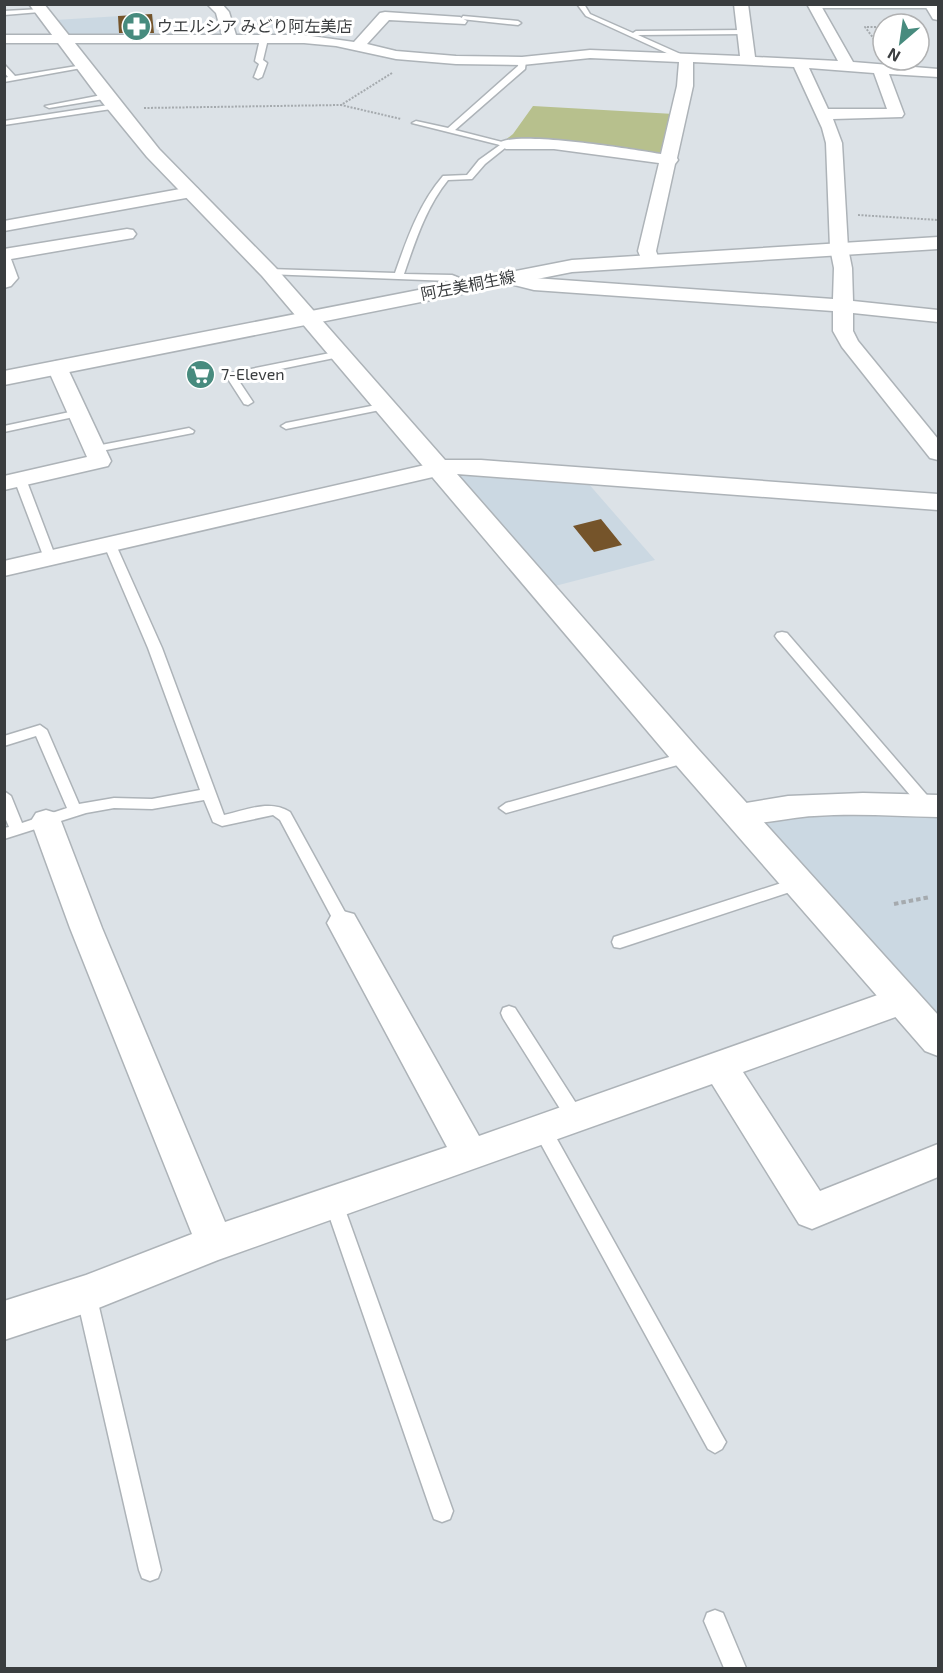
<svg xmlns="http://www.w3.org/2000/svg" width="943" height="1673" font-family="'Exo 2','Noto Sans JP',sans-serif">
	<rect width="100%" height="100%" fill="#dce2e7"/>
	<!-- built -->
	<path fill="#cbd8e2" d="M153 14 156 38 69 36 55 20Z
		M469 474 587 482 655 560 555 586 457 477Z
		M889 812 938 814V1016L764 822 768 817Z"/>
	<!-- green -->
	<path fill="#b7c08d" d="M533 106 674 114 665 154 652 155 558 141H504L513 134Z"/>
	<!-- building -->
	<path fill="#75542a" d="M152 14 154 33H119L118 16Z
		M601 519 622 545 594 552 573 526Z"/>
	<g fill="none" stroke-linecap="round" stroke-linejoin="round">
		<defs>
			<path id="service" d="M577 4H584L590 14 633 33 636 31 744 30 747 32 744 34 638 35 685 56 682 60 586 16Z
				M815 5 932 4 933 6 930 8H813Z
				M42 9 40 12 4 15V11Z
				M463 16 518 21 521 23 518 25 461 19Z
				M264 37 268 39 263 60 267 63 262 77 258 79 254 77 259 64 255 61 260 39Z
				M519 59 526 61 525 69 455 130 510 144 485 164 472 179 448 180C426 207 415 242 404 274L452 275 472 283V287H466L451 281 266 274 264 272 269 269 395 273C407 239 419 204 443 176L467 175 479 160 500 145 412 123 416 121 448 128 518 66Z
				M4 64 15 76 83 65 87 67 4 82V78L8 77 4 72Z
				M107 94H110V98L49 108 45 106Z
				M115 104 119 106 118 108 4 125V121Z
				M340 351 345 354 344 356 237 378 253 402 248 405 244 404 226 376 231 373Z
				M386 403 390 404V408L286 429 281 426 286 423Z
				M79 410 83 411V415L4 432V426Z
				M189 428 194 431 193 433 96 452 90 449 96 446Z
				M20 476 26 479 56 558 54 561H46L44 558 14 479Z
				M110 541 116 545 162 648 224 815C247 810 270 799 290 812L351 923 349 927 343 929 337 927 280 820 273 815 222 826 213 822 204 800 152 809 114 808 86 813 4 839V828L9 827 4 815V791L11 796 22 823 67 808 36 736 4 746V736L40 725 47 730 79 804 114 798 152 799 200 790 148 648 104 545Z
				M782 632 787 633 932 801 934 805 932 809H922L777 639 775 636 777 633Z
				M687 752 692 753 694 757 692 761 506 813 499 808 506 803Z
				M800 877 805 879 808 883 805 887 620 948 614 947 612 942 614 937Z
				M509 1006 515 1008 581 1111 584 1117 581 1123 575 1125 569 1123 503 1018 501 1013 503 1008Z
				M542 1121 548 1123 722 1435 726 1442 722 1449 715 1453 708 1449 536 1135 533 1129 536 1123Z
				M333 1192 340 1195 342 1201 453 1511 450 1519 442 1522 434 1519 431 1511 324 1201 326 1195Z
				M86 1285 93 1287 96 1294 161 1570 158 1578 150 1581 142 1578 139 1570 76 1294 79 1287Z
				M715 1610 723 1613 746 1668H724L704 1621 707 1613Z"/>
			<path id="minor" d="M207 4H222L229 12 236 35H304L354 42 380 13 385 12 460 17 467 21 465 24 389 20 367 44 396 51 456 56 522 57 590 50 740 56 734 4H748L755 57 838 61 807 4H820L853 62 938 69V77L889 74 904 114 902 117 833 119 842 143 848 248 852 268 853 301 938 310V322L853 313V331L858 341 938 439V460L930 458 842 347 833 331V311L534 290 498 281 496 277 498 273 505 271 534 278 833 299 834 268 830 248 826 143 822 128 794 67 693 62V86L677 158 678 160 675 164 656 251 659 259 657 263H643L638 251 659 163 554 149H506L498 144C511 129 637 150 661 154L677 86 679 62 590 58 522 65 456 64 396 59 336 46 304 43H4V35H222L216 13ZM809 68 874 73 887 109H828Z
				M924 4H937L938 20 933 19Z
				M191 187 197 188 200 192 197 196 4 231V221Z
				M127 229 133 230 136 234 133 238 11 259 18 278 11 286 4 288V249Z
				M57 361 64 363 67 367 111 461 108 466 4 490V476L87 457 47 367 50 363Z
				M438 462 446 464 449 469 446 474 4 576V561Z
				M863 793 938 795V817C897 816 856 813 814 816 790 817 748 828 728 822L723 814 728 806 788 796Z
				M46 810 56 813 61 821 102 928 225 1222 447 1147 327 923 332 914 343 911 354 914 479 1136 903 986 915 990 920 1000 915 1010 743 1072 820 1191 938 1144V1177L812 1229 799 1224 712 1084 218 1260 86 1313 4 1340V1301L86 1275 192 1234 70 928 31 821 36 813Z"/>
			<path id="tertiary" d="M29 4H44L159 149 276 268 445 460H481L938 494V510L457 474 698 749 938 1015V1056L925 1051 676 765 262 276 147 157 102 102Z"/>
			<path id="secondary" d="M938 237V249L572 272 4 385V371L572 260Z"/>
		</defs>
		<!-- service casing -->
		<use href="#service" stroke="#adb3b8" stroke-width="3"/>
		<!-- minor casing -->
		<use href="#minor" stroke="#adb3b8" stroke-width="3"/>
		<!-- tertiary casing -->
		<use href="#tertiary" stroke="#adb3b8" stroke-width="3"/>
		<!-- secondary casing -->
		<use href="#secondary" stroke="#adb3b8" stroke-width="3"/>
		<!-- path-far1 -->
		<path stroke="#a5aaae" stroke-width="2" stroke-dasharray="2 1.5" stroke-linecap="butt" d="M883 27H865L883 51
			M392 73 341 105 401 119
			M144 108 341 105
			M858 215 938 220"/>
		<!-- path -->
		<path stroke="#a5aaae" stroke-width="4" stroke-dasharray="4.5 3" stroke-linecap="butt" d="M894 904 930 897"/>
		<!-- service -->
		<use href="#service" fill="#fff" fill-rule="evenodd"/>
		<!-- minor -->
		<use href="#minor" fill="#fff" fill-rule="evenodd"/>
		<!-- tertiary -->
		<use href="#tertiary" fill="#fff" fill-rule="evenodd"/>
		<!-- secondary -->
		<use href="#secondary" fill="#fff" fill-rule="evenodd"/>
	</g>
	<!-- icons -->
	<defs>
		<symbol id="pharmacy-disc" viewBox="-11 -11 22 22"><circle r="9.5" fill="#478b7e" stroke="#fff"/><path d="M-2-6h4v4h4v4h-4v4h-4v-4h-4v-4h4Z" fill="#fff"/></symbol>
		<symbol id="supermarket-disc" viewBox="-11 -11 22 22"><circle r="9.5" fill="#478b7e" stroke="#fff"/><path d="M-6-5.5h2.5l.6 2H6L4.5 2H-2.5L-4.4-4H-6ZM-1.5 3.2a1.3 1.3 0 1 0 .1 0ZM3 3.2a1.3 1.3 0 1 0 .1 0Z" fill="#fff"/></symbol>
	</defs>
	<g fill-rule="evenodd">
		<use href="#pharmacy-disc" x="120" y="10" width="33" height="33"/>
		<use href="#supermarket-disc" x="184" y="358" width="33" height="33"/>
	</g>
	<g text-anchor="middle" stroke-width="6" stroke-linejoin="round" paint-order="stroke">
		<!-- far-poi labels -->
		<g font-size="16" fill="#3a3d3f" stroke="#fff" text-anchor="start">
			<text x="157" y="32">ウエルシア みどり阿左美店</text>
			<text x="221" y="380">7-Eleven</text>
		</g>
		<!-- far-street labels -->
		<g font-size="16" fill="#3a3d3f" stroke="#fff">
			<text transform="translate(468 285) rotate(-11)" y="6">阿左美桐生線</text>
		</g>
	</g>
	<!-- border -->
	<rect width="943" height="1673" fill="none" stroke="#3a3d3f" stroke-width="12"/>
	<!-- north arrow -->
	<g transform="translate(901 42) rotate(209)"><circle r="28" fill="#ffffff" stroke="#b0b1b2" stroke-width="1.5"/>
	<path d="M0-4.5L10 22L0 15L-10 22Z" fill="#478b7e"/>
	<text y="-9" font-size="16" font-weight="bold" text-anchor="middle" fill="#3a3d3f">N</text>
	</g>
</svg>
